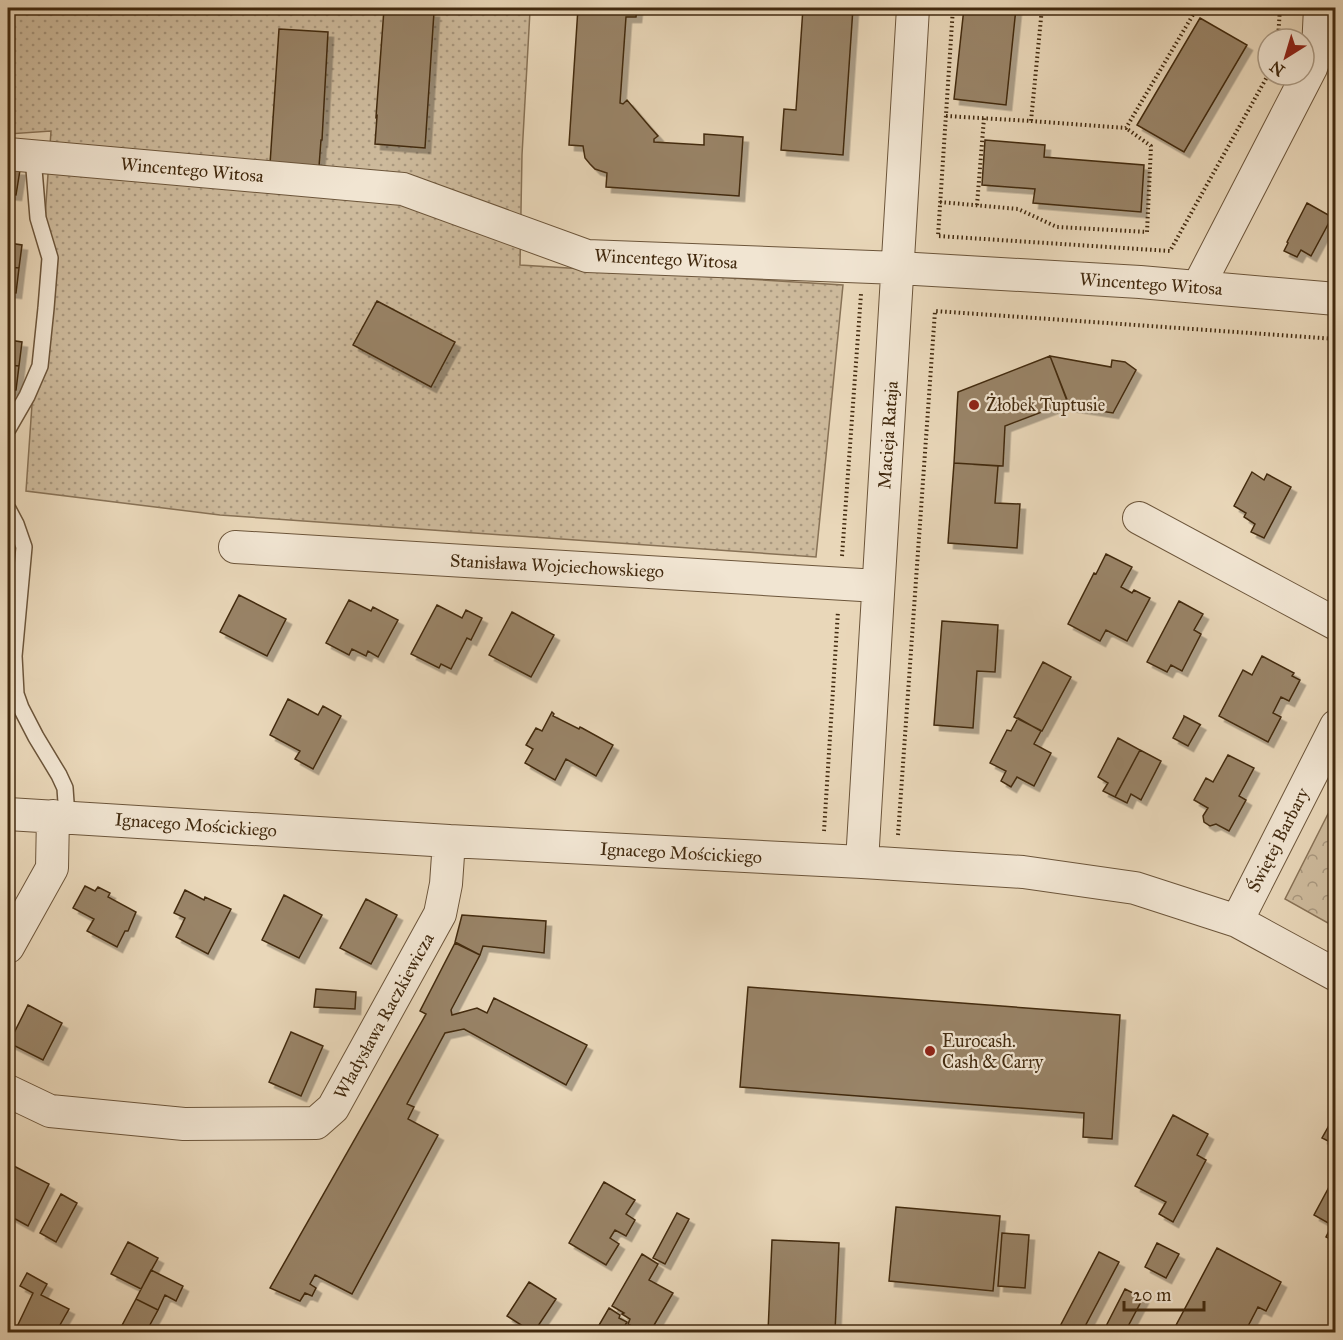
<svg xmlns="http://www.w3.org/2000/svg" width="1343" height="1340" font-family="'IM FELL Great Primer',serif">
	<defs>
		<pattern id="grass-dots" width="8" height="8" patternUnits="userSpaceOnUse" patternTransform="scale(1.5)"><rect width="8" height="8" fill="#cdba9c"/><path d="M2 2h.1M6 6h.1" fill="none" stroke="#a8977e" stroke-width="1.8" stroke-linecap="round"/></pattern>
		<pattern id="forest-crowns" width="20" height="18" patternUnits="userSpaceOnUse" patternTransform="scale(1.5)"><rect width="20" height="18" fill="#cdba9c"/><path d="M2 6a3 3 0 1 1 6 0M12 15a3 3 0 1 1 6 0" fill="none" stroke="#a8977e"/></pattern>
		<filter id="shadow"><feDropShadow dx="5.5" dy="5.5" stdDeviation="0" flood-color="#0004"/></filter>
	</defs>
	<rect width="100%" height="100%" fill="#e9d7b9"/>
	<filter id="stains"><feTurbulence type="fractalNoise" baseFrequency=".00333" numOctaves="4"/><feColorMatrix values="0 0 0 0 .2 0 0 0 0 .09 0 0 0 0 .02 0 0 0 .5 -.17"/></filter>
	<radialGradient id="worn" r=".72"><stop offset=".6" stop-color="#630" stop-opacity="0"/><stop offset="1" stop-color="#630" stop-opacity=".3"/></radialGradient>
	<!-- grass -->
	<path fill="url(#grass-dots)" stroke="#887256" stroke-width="1.5" d="M8 8H497L530 11 522 155 520 265 843 285 816 557 220 515 26 491 51 131 8 134Z"/>
	<!-- forest -->
	<path fill="url(#forest-crowns)" stroke="#887256" stroke-width="1.5" d="M1335 800V927L1285 899Z"/>
	<!-- building -->
	<path fill="#998467" stroke="#422a0f" stroke-width="1.5" filter="url(#shadow)" d="M578 8H637L636 17H626L620 103 623 104 627 100 650 127 658 136 654 139V142L704 145V134L743 137 739 196 606 187 607 173 595 169 590 164 585 158 583 146 569 145Z
		M803 8H853L843 155 781 150 784 109 796 110Z
		M964 8H1016L1006 105 954 99Z
		M384 9 434 12 425 148 375 144 377 116 376 117Z
		M1200 18 1247 45 1184 152 1137 125Z
		M279 29 328 32 322 140H321L319 167 270 164Z
		M985 140 1045 145 1044 157 1144 165 1141 212 1033 203 1035 189 982 185Z
		M8 169 20 170 16 195 8 194Z
		M1307 203 1332 217 1311 256 1301 250 1297 257 1284 251 1288 243 1287 242Z
		M9 243 22 245 19 268 8 267Z
		M8 267 19 268 16 293 8 292Z
		M377 301 455 342 431 387 353 345Z
		M9 340 22 342 19 366 8 365Z
		M1050 356 1068 402 1005 426 1003 466 954 463 958 392Z
		M1050 356 1111 367 1112 360 1125 362 1136 370 1113 413 1069 406Z
		M8 365 19 366 16 390H8Z
		M954 463 998 466 995 503 1020 504 1017 548 948 543Z
		M1252 472 1264 480 1267 474 1291 487 1264 538 1251 532 1255 524 1244 517 1246 513 1234 506Z
		M1106 554 1132 567 1121 587 1132 593 1134 590 1150 598 1127 641 1106 630 1100 641 1068 624 1094 573 1096 574Z
		M239 595 286 619 267 656 220 632Z
		M349 600 371 611 373 607 398 620 378 657 368 651 366 656 352 649 349 655 326 643Z
		M1179 601 1203 614 1194 630 1201 634 1182 671 1171 665 1167 672 1147 662Z
		M437 605 462 618 466 610 482 618 471 640 467 638 451 669 441 664 439 668 411 654Z
		M512 612 554 635 531 677 489 655Z
		M942 621 998 625 995 672 977 671 973 728 934 725Z
		M1262 656 1294 673 1292 676 1300 680 1289 701 1281 697 1273 713 1281 717 1268 742 1219 716 1243 670 1252 675Z
		M1043 662 1071 677 1042 731 1014 717Z
		M288 699 318 715 323 706 341 716 313 769 295 759 300 751 270 735Z
		M552 712 554 714 553 716 579 729 580 727 582 728 613 745 596 776 566 759 555 780 525 763 533 749 526 745 536 728 542 731Z
		M1184 716 1201 725H1200L1188 746 1173 738 1184 717Z
		M1018 718 1041 731 1034 744 1051 753 1034 786 1017 777 1011 787 1001 781 1006 771 990 763 1007 730 1011 731Z
		M1118 738 1140 750 1115 797 1103 791 1108 783 1098 777Z
		M1140 750 1161 761 1141 800 1131 794 1127 803 1115 797Z
		M1228 755 1254 768 1239 796 1246 800 1229 831 1216 824 1210 826 1204 822 1203 816 1208 808 1194 800 1206 778 1213 782Z
		M85 886 95 891 98 887 110 893 108 897 136 912 128 931H125L117 947 87 931 94 919 73 908Z
		M185 890 204 900 205 897 231 909 208 954 176 937 185 918 174 913Z
		M284 895 322 915 299 958 262 940Z
		M366 899 397 915 371 964 340 948Z
		M462 915 546 921 544 953 483 946 480 955 455 942Z
		M455 943 480 955 451 1010 452 1015 477 1008 487 1013 494 998 587 1045 566 1085 464 1029 445 1033 407 1104 414 1107 408 1119 438 1135 352 1294 315 1275 310 1284 316 1288 312 1296 305 1293 300 1301 270 1288 426 1014 420 1011Z
		M748 987 1120 1015 1112 1139 1083 1137 1084 1113 740 1087Z
		M316 989 356 992 355 1009 314 1007Z
		M28 1005 62 1023 43 1060 9 1043Z
		M291 1032 323 1046 301 1096 269 1082Z
		M1336 1113V1145L1322 1138Z
		M1173 1115 1208 1134 1197 1155 1206 1160 1173 1222 1159 1214 1166 1202 1135 1186Z
		M8 1163 49 1184 28 1226 8 1215Z
		M1336 1174V1242L1326 1237 1332 1225 1314 1215Z
		M604 1182 635 1200 626 1214 635 1220 626 1236 615 1230 610 1238 619 1244 606 1265 569 1243Z
		M61 1194 77 1203 56 1242 40 1233Z
		M896 1207 1000 1216 993 1291 889 1281Z
		M677 1213 689 1219 665 1264 653 1258Z
		M1002 1233 1029 1235 1025 1288 998 1286Z
		M772 1240 839 1243 835 1332H768Z
		M128 1242 158 1258 141 1289 111 1274Z
		M1157 1243 1179 1254 1166 1278 1145 1267Z
		M1217 1248 1281 1282 1266 1311 1258 1307 1245 1332H1179L1174 1329Z
		M1099 1252 1119 1262 1082 1332H1057Z
		M642 1254 658 1264 649 1280 673 1293 650 1332H642L628 1324 630 1319 622 1314 624 1313 612 1306Z
		M151 1270 183 1286 176 1301 165 1295 158 1310 136 1299Z
		M27 1273 47 1284 41 1295 69 1309 56 1332 15 1331 33 1293 20 1286Z
		M529 1282 556 1299 534 1332H532L507 1316Z
		M1125 1289 1143 1298 1125 1332H1103Z
		M136 1299 158 1310 146 1332H123L119 1331Z
		M609 1308 620 1315 619 1318 627 1322 624 1327 634 1332H595Z
		M888 1326 948 1332H887Z"/>
	<g fill="none" stroke-linecap="round" stroke-linejoin="round">
		<defs>
			<path id="lane" d="M8 429 27 396 40 366 46 308 50 258 38 218 33 157
				M8 509 16 524 24 547 14 656 16 694 21 708 36 737 59 775 65 788 67 817"/>
			<path id="street" d="M8 154 403 189 587 256 898 268 1140 282 1336 299
				M1198 287 1311 68 1318 49 1320 8
				M1139 518 1336 624
				M235 547 878 586
				M8 814 449 841 862 862 1023 872 1135 888 1237 921 1336 975
				M862 862 913 8
				M1237 921 1336 726
				M8 947 52 868 53 816
				M8 1091 50 1111 184 1124 316 1123 333 1108 440 914 446 884 449 841"/>
		</defs>
		<!-- lane casing -->
		<use href="#lane" stroke="#6c553a" stroke-width="18"/>
		<!-- street casing -->
		<use href="#street" stroke="#6c553a" stroke-width="34"/>
		<!-- path -->
		<path stroke="#422a0f" stroke-width="4" stroke-dasharray="1.5 3" stroke-linecap="butt" d="M953 8 938 236 1170 251 1268 75
			M1278 39 1280 8
			M946 116 1031 121 1042 8
			M1031 121 1126 128 1197 8
			M940 202 1018 209 1057 227 1147 232 1151 146 1126 128
			M977 205 984 118
			M842 556 861 294
			M824 831 838 611
			M898 835 935 311 1336 339"/>
		<!-- lane -->
		<use href="#lane" stroke="#f1e5d2" stroke-width="15"/>
		<!-- street -->
		<use href="#street" stroke="#f1e5d2" stroke-width="32"/>
	</g>
	<!-- markers -->
	<g fill="#8f2418" stroke="#f1e5d2" stroke-width="2">
		<circle cx="974" cy="405" r="6"/>
		<circle cx="930" cy="1051" r="6"/>
	</g>
	<g text-anchor="middle" stroke-width="4.5" stroke-linejoin="round" paint-order="stroke">
		<!-- street labels -->
		<g font-size="18" fill="#422a0f" stroke="#f1e5d2">
			<text transform="translate(192 170) rotate(5)" y="6">Wincentego Witosa</text>
			<text transform="translate(666 259) rotate(3)" y="6">Wincentego Witosa</text>
			<text transform="translate(1151 284) rotate(4)" y="6">Wincentego Witosa</text>
			<text transform="translate(888 435) rotate(-86)" y="6">Macieja Rataja</text>
			<text transform="translate(557 566) rotate(3)" y="6">Stanisława Wojciechowskiego</text>
			<text transform="translate(196 825) rotate(4)" y="6">Ignacego Mościckiego</text>
			<text transform="translate(1278 840) rotate(-63)" y="6">Świętej Barbary</text>
			<text transform="translate(681 853) rotate(3)" y="6">Ignacego Mościckiego</text>
			<text transform="translate(384 1016) rotate(-61)" y="6">Władysława Raczkiewicza</text>
		</g>
		<!-- poi labels -->
		<g font-size="18" fill="#422a0f" stroke="#f1e5d2" text-anchor="start">
			<text x="986" y="411">Żłobek Tuptusie</text>
			<text x="942" y="1047">Eurocash.<tspan x="942" dy="21">Cash &amp; Carry</tspan></text>
		</g>
	</g>
	<!-- margin -->
	<rect width="1343" height="1340" fill="none" stroke="#e9d7b9" stroke-width="30"/>
	<rect x="9" y="9" width="1325" height="1322" fill="none" stroke="#422a0f" stroke-width="3"/>
	<rect x="15" y="15" width="1313" height="1310" fill="none" stroke="#422a0f" stroke-width="1.5"/>
	<!-- north arrow -->
	<g transform="translate(1286 57) rotate(217)"><circle r="28" fill="#f1e5d2" stroke="#ab9a84" stroke-width="1.5"/>
	<path d="M0-4.5L10 22L0 15L-10 22Z" fill="#8f2418"/>
	<text y="-9" font-size="16" font-weight="bold" text-anchor="middle" fill="#422a0f">N</text>
	</g>
	<!-- scale -->
	<path d="M1124 1301v9h80v-9" fill="none" stroke="#422a0f" stroke-width="3"/>
	<text x="1133" y="1301" font-size="18" fill="#422a0f" stroke="#f1e5d2" stroke-width="4.5" paint-order="stroke">20 m</text>
	<rect width="100%" height="100%" filter="url(#stains)"/>
	<rect width="100%" height="100%" fill="url(#worn)"/>
</svg>
